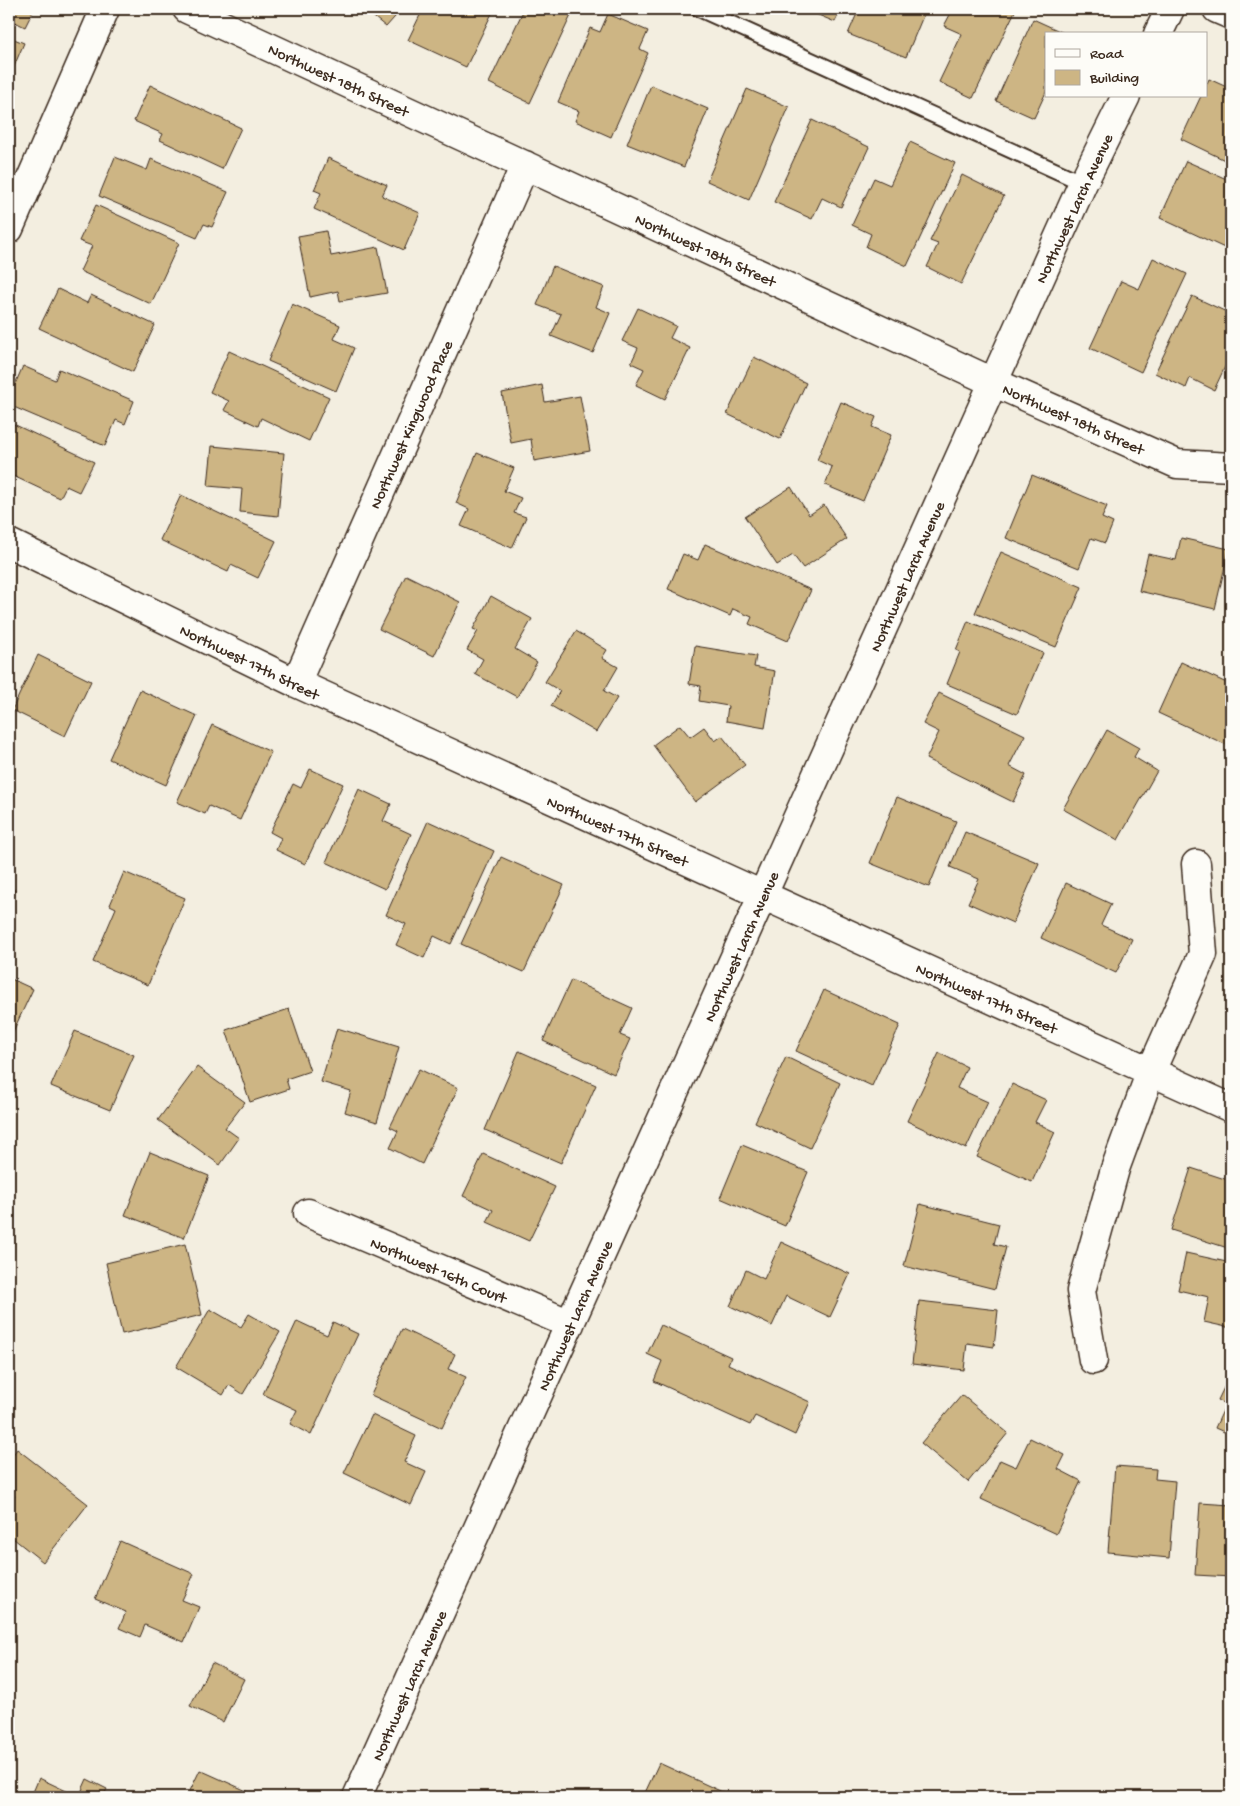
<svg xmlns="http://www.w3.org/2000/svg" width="1240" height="1806" font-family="'Gochi Hand',sans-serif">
	<rect width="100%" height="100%" fill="#f3eee0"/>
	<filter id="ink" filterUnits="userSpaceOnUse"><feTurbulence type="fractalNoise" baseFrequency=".02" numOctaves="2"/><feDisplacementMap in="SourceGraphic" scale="10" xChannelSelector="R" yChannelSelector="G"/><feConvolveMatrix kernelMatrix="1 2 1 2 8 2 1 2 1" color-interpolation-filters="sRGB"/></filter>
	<g filter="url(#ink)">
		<!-- building -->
		<path fill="#cdb584" stroke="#3b2a1e" d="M9 9H34L25 27 9 19Z
			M364 9H402L386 27Z
			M423 9H494L466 67 408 40Z
			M524 9H574L530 103 489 83Z
			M804 9H841L835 22Z
			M859 9H926L906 57 848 34Z
			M953 9H1016L973 98 939 82 962 34 944 26Z
			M608 14 648 31 640 49 648 53 611 137 575 121 579 111 558 102 590 28 600 32Z
			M1033 19 1066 34H1046V92L1034 118 996 101Z
			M9 37 24 43 9 78Z
			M1209 79 1231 89V163L1181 139 1201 96H1206V86Z
			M150 85 241 128 222 169 160 140 163 134 134 121Z
			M651 85 708 109 684 167 627 144Z
			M747 89 789 107 749 200 707 181Z
			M812 120 869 147 841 207 822 198 812 219 774 202Z
			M910 142 955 163 907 266 866 247 871 234 852 225 874 178 890 185Z
			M115 157 147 170 151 159 228 192 212 227 204 224 197 238 99 196Z
			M328 158 387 185 382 196 420 213 404 250 314 209 321 193 314 190Z
			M1186 161 1231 181V251L1160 218Z
			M962 175 1004 196 961 284 927 267 938 244 930 241Z
			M96 205 179 243 151 304 80 271 92 246 79 241Z
			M326 231 331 256 378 247 387 293 340 301 338 291 310 297 298 236Z
			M1153 258 1187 274 1141 372 1090 348 1121 281 1139 289Z
			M553 266 604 287 596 307 610 313 593 353 551 336 561 314 537 305Z
			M58 289 87 303 91 295 155 325 133 372 39 328Z
			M1192 296 1231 314V354L1214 390 1190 378 1186 388 1155 373Z
			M292 304 340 325 334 339 354 348 336 391 268 361Z
			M638 308 676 326 670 338 690 348 665 399 636 385 644 369 631 363 638 348 622 341Z
			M229 351 329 397 309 441 261 418 258 426 224 410 229 401 210 392Z
			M754 357 806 383 780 439 727 414Z
			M23 366 55 380 59 369 134 401 125 424 116 420 105 446 9 405V398Z
			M542 385 545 402 580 396 590 451 534 461 531 439 511 443 502 393Z
			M841 402 876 417 872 427 891 435 863 501 825 485 832 467 817 460Z
			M9 422 94 462 79 492 66 486 60 498 9 474Z
			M212 446 284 453 278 516 240 512 242 489 208 486Z
			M477 453 514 468 504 491 521 498 514 513 526 517 512 548 461 526 469 509 456 503Z
			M1032 475 1107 506 1102 518 1113 523 1105 543 1091 538 1079 568 1006 538Z
			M791 487 809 515 824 505 847 539 803 568 793 555 777 565 745 517Z
			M181 495 276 541 258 578 231 565 228 572 160 540Z
			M1181 538 1229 549 1215 609 1139 591 1148 554 1176 560Z
			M705 544 811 590 788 641 749 624 752 617 733 609 730 616 668 589 683 554 698 560Z
			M1001 552 1082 587 1056 647 975 613Z
			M406 575 460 602 434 656 379 629Z
			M491 596 532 619 515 649 537 662 517 697 475 674 483 659 467 650 478 631 473 629Z
			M968 621 1043 653 1017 714 947 684 960 652 956 650Z
			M576 631 607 650 602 658 618 667 604 691 617 698 596 732 551 706 560 691 545 682Z
			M695 646 756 656 754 667 775 671 765 728 726 721 728 706 699 701 701 686 689 684Z
			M38 655 91 681 65 736 12 710Z
			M1181 662 1231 685V747L1158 713Z
			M140 690 197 716 166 785 109 759Z
			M939 693 1025 735 1009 766 1026 775 1013 802 926 759 939 732 923 724Z
			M212 725 271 752 240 820 209 806 205 814 177 802Z
			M680 725 690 737 704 727 715 741 722 736 745 765 695 802 653 745Z
			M1107 730 1139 748 1134 757 1157 771 1118 840 1063 809Z
			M310 769 343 784 305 864 276 850 281 838 270 832 293 784 301 788Z
			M359 789 391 804 383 821 411 834 385 889 326 862Z
			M897 797 956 821 929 887 870 863Z
			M428 821 494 851 451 944 434 936 424 958 396 945 406 924 386 915Z
			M965 832 1039 863 1013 923 968 903 979 879 950 867Z
			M501 857 564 885 524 972 461 944Z
			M124 872 185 898 148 985 93 962 116 908 110 905Z
			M1066 883 1111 904 1101 925 1132 939 1116 973 1041 938Z
			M9 887 15 890 9 903Z
			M9 978 33 989 9 1040Z
			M571 980 632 1008 620 1035 630 1039 614 1074 543 1041Z
			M824 990 900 1025 872 1086 796 1051Z
			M289 1009 310 1071 286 1079 289 1089 250 1102 226 1030Z
			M337 1028 399 1047 377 1122 345 1112 351 1091 321 1082Z
			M75 1031 134 1055 110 1110 51 1086Z
			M519 1051 596 1085 561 1163 485 1130Z
			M939 1053 967 1067 957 1088 988 1102 966 1149 907 1121Z
			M786 1057 840 1083 810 1148 755 1122Z
			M197 1067 245 1102 225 1128 239 1138 220 1165 158 1120Z
			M419 1069 458 1088 422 1164 390 1148 398 1131 390 1127Z
			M1012 1084 1046 1100 1035 1122 1055 1132 1032 1182 977 1157Z
			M742 1145 808 1172 785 1226 720 1198Z
			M150 1152 209 1176 184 1238 125 1215Z
			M483 1154 555 1187 529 1241 487 1222 493 1210 463 1196Z
			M1191 1168 1231 1181V1249L1171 1230Z
			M9 1194H13V1229H9Z
			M920 1204 999 1224 994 1244 1006 1247 995 1289 904 1266Z
			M781 1242 850 1274 830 1317 786 1296 772 1326 730 1306 746 1270 764 1279Z
			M185 1244 202 1315 122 1334 106 1263Z
			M1186 1253 1231 1263V1328L1204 1322 1209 1297 1178 1290Z
			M919 1301 998 1310 994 1347 967 1343 964 1370 912 1364Z
			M210 1309 241 1327 249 1314 280 1332 243 1394 229 1385 223 1395 176 1367Z
			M297 1321 327 1335 333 1322 358 1334 311 1435 290 1424 297 1410 263 1394Z
			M661 1325 731 1357 728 1364 810 1402 795 1435 755 1416 750 1425 654 1381 662 1361 647 1354Z
			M402 1329 455 1354 448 1369 466 1377 442 1428 371 1395Z
			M1231 1373V1435L1215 1428 1226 1404 1218 1400Z
			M962 1395 1008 1433 968 1482 921 1443Z
			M372 1415 416 1436 404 1462 426 1472 411 1505 344 1473Z
			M1030 1438 1065 1455 1058 1469 1081 1481 1056 1534 981 1499 1000 1460 1016 1467Z
			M17 1449 88 1504 43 1562 9 1535V1505L15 1496 9 1491V1460Z
			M1115 1466 1156 1469 1155 1479 1175 1481 1169 1558 1108 1552Z
			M1200 1503 1231 1505V1577L1195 1575Z
			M120 1541 194 1574 182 1600 199 1607 184 1642 145 1625 140 1637 119 1628 126 1612 95 1599Z
			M212 1663 244 1679 223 1722 190 1706Z
			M659 1763 731 1796 730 1797H643Z
			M200 1770 260 1797H187Z
			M39 1778 79 1797 87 1779 107 1789 103 1797H31Z"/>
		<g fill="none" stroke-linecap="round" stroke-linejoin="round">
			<defs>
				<path id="service" d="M699 9 1083 183"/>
				<path id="minor" d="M187 9 993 382 1177 464 1231 467
					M1158 34 1170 9
					M9 229 105 9
					M9 543 296 683 1231 1108
					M296 683 525 165
					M308 1213 570 1324
					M1093 1360 1081 1291 1115 1169 1151 1071 1203 954 1196 864
					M357 1797 1083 183 1126 96"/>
				<path id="secondary" d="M1217 9 1231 15"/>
			</defs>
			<!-- service casing -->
			<use href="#service" stroke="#3b2a1e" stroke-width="18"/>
			<!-- minor casing -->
			<use href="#minor" stroke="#3b2a1e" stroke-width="31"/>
			<!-- secondary casing -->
			<use href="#secondary" stroke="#3b2a1e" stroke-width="31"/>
			<!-- service -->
			<use href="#service" stroke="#fdfcf7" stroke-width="14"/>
			<!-- minor -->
			<use href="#minor" stroke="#fdfcf7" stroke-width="28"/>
			<!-- secondary -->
			<use href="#secondary" stroke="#fdfcf7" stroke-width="28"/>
		</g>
	</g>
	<g text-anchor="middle" stroke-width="4" stroke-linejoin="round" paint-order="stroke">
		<!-- street labels -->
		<g font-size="16" fill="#3b2a1e" stroke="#fdfcf7">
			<text transform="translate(339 79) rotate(25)" y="6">Northwest 18th Street</text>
			<text transform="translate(1073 208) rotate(-65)" y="6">Northwest Larch Avenue</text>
			<text transform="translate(706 249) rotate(25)" y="6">Northwest 18th Street</text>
			<text transform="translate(1074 418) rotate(24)" y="6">Northwest 18th Street</text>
			<text transform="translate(410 424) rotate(-66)" y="6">Northwest Kingwood Place</text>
			<text transform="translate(906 576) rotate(-66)" y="6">Northwest Larch Avenue</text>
			<text transform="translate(250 661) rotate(26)" y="6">Northwest 17th Street</text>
			<text transform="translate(618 830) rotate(24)" y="6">Northwest 17th Street</text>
			<text transform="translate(740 946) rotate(-66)" y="6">Northwest Larch Avenue</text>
			<text transform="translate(987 997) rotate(24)" y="6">Northwest 17th Street</text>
			<text transform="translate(439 1269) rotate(23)" y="6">Northwest 16th Court</text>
			<text transform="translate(574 1315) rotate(-66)" y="6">Northwest Larch Avenue</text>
			<text transform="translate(408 1685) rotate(-66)" y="6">Northwest Larch Avenue</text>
		</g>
	</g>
	<!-- margin -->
	<rect width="1240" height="1806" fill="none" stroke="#fdfcf7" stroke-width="30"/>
	<rect x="15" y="15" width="1210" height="1776" fill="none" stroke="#3b2a1e" stroke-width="2" filter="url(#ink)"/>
	<!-- legend -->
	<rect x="1045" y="32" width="162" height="65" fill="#fdfcf7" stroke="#afa8a0"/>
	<rect x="1055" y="49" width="25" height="8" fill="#fdfcf7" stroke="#afa8a0"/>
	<text x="1090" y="58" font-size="15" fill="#3b2a1e">Road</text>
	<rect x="1055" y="70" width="25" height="15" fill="#cdb584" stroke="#afa8a0"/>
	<text x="1090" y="82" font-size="15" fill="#3b2a1e">Building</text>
</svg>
